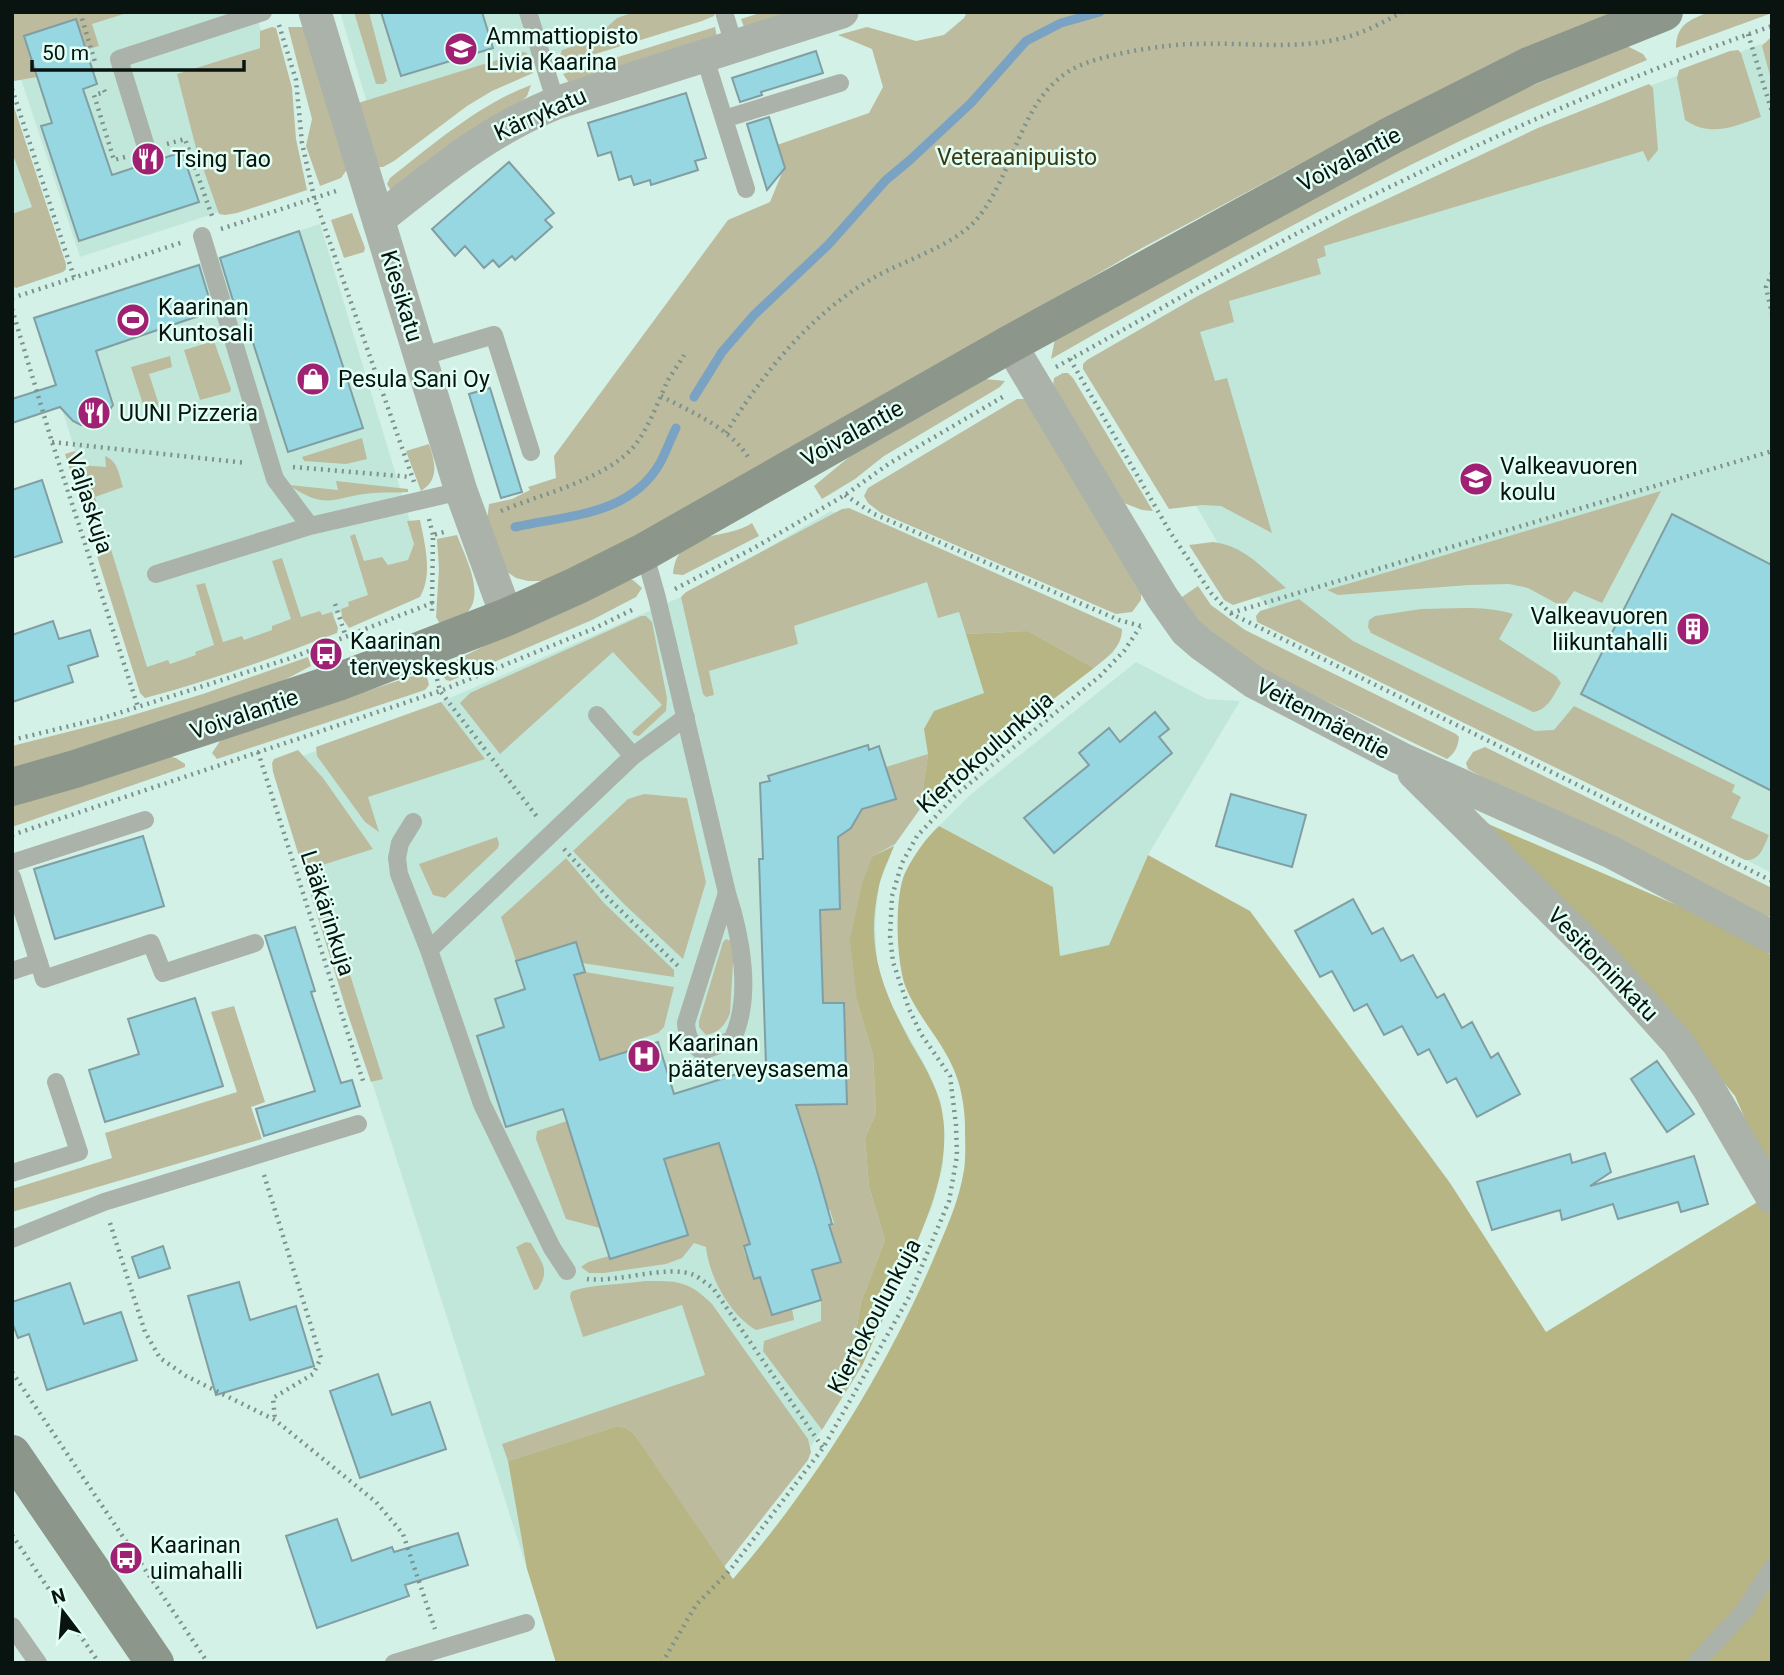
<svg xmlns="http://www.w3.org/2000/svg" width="1784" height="1675" font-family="Roboto,sans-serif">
	<rect width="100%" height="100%" fill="#d4f1e8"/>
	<!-- built -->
	<path fill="#c1e7db" d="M12 12H255L266 46 178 74 219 212 80 257 12 52Z
		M340 12H687L467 82 372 120Z
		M1772 40V873L1341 656 1280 618 1237 576 1124 382 1196 300 1538 128Z
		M12 119 60 263 12 279Z
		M320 224 416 541 398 594 146 676 33 317Z
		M831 511 1114 652 953 776 920 809 894 846 879 885 875 923 877 967 890 1003 927 1069 941 1102 944 1128 943 1166 932 1207 862 1366 810 1448 692 1599 565 1561 527 1569 372 1082 376 1081 277 766 441 702 690 593Z
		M1136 662 1207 699 1240 701 1148 855 1109 945 1060 956 1053 887 939 826 970 795Z"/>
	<!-- green -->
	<path fill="#bcbb9d" d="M12 12H130L92 24 99 46 86 50 76 20 24 36 37 77 14 81 12 75Z
		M354 12H369L387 81 383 84H376Z
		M634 12H715L714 16 702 21 563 64 559 58 562 50 594 39 617 18Z
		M763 12H805L744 27 741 19Z
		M967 12H1634L1322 152 1142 248 683 515 545 581H528L516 578 506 571 487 520 489 504 512 499 530 490 528 487 556 478 554 456 728 220 770 202 784 168 777 145 869 113 883 87 872 49 838 35 867 27 916 41 944 35 964 18Z
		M1709 12H1772V13L1676 48C1676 24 1690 20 1709 12Z
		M272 27 276 28 292 88 296 139 307 190 237 213 225 215 219 214 196 148 177 74 260 48V31Z
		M288 27H305L348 168 341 178 320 186 306 146 312 119Z
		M715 27 717 37 569 83 563 74Z
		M1772 36V83L1762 46Z
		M1627 46 1643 54 1647 60C1585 86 1523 111 1462 140 1322 207 1186 282 1051 359L1055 339 1460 116Z
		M1738 50 1741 53 1761 117C1735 126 1711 138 1685 120L1677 78 1679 70 1730 51Z
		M523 52 527 53 533 73 492 91 467 106 394 161 383 167H378L358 103Z
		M1649 84 1653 88 1658 150 1648 162 1643 151 1324 246 1326 256 1317 259 1321 274 1229 301 1234 322 1200 332 1215 381 1227 378 1272 533 1221 506 1202 505 1169 509 1083 369V364L1087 360 1196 297 1353 215 1538 128Z
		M531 85 527 96 519 104 394 190 390 189 387 184 390 178C435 143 478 105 531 85Z
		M12 101 66 264V269L63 272 16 288 12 286V214L32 207 12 152Z
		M352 213 365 248 364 252 344 258 331 220Z
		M214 341 231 389 230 392 200 400 184 350Z
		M170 356 172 367 149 374 162 414 148 420 131 367Z
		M1063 373H1068L1073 378 1153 511 1142 510 1124 503 1053 386 1054 378Z
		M986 379 1005 381 1000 387 884 456 855 479 822 499 814 486 865 444Z
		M1017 399H1025L1141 589V600L1132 612 1116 614 881 513 868 503 864 496 868 488Z
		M362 438 367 459 346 464 304 461 302 457Z
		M429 444C435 462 440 479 421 491L406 451Z
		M75 451 80 465 106 467 105 456C118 461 119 475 123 487L95 497 147 667 168 660 170 664 196 655 195 652 214 645 196 585 205 583 223 642 242 636 244 640 272 630V626L291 619 272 561 282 558 301 617 320 611 322 615 332 612 338 628 337 633C274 657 211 681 145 698L140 693 65 454Z
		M336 481 408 489V492C397 493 385 492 374 493 334 496 328 512 289 485L338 490Z
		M1661 491 1602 603 1574 591 1563 607 1528 588 1509 584 1469 585 1338 595 1327 590Z
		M849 508 1122 629C1122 648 1107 657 1094 668L1028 631 966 634 959 612 938 618 927 582 794 626 798 644 709 671 714 695 706 697 703 694 681 597 686 592 842 509Z
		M420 520C425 545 433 574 420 597L349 628 342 618 341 609 349 606 348 602 368 595 350 536 355 534 364 561 382 557 388 565 408 560 414 544 407 521Z
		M752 523 759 536 683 575 673 574C678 527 723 542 752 523Z
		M457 535C465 557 489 599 462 617 456 621 447 622 440 624L436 617 439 569 437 539Z
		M1213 542C1245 546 1262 568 1286 588L1233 605 1224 600 1189 545Z
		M620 579 633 580 642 588 636 597 592 620 450 681 446 680 442 675V670L448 664Z
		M1198 586 1211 605 1245 630 1456 734 1459 737C1458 747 1455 753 1447 759L1254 666 1201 627 1182 597Z
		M1299 599 1353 641 1535 731 1554 730 1574 706 1735 785 1732 792 1741 797 1731 818 1769 835C1763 848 1760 861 1745 860L1257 622 1256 616 1260 611Z
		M1421 609C1451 609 1484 605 1513 614L1499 639 1556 676 1561 683C1553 696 1548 710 1533 712L1371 633 1368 627 1369 620 1375 616Z
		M641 616H646L652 622 667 698 666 711 639 736 634 735 632 732 662 705 613 652 500 754 460 703 470 693Z
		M308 657 311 666 254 696 12 773V746L123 718 203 694Z
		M422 673 427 677 429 685 425 690 217 759 212 753 222 738Z
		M441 702 485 759 368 797 379 832 365 822 317 756 316 747Z
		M1485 747 1772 888V917L1766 916 1517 796 1468 769 1466 763 1473 752Z
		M298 750 323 778 373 849 316 867 383 1079 371 1082 347 1012 273 772 272 763 274 759Z
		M928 754 920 809 895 844 873 856 857 1001 873 1055 876 1113 865 1138 869 1187 885 1240 861 1302 853 1349 862 1366 822 1430 763 1351 764 1341 821 1321V1300L812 1270 841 1261 829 1225 834 1223 830 1210H827L813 1173 817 1170 813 1156H809C808 1137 801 1124 792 1107L807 1102 808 1105 847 1103 844 1003H823L820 910 840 908 838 846 832 838 851 828 862 809 895 799 886 767Z
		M162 755 176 758 185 764V767L12 827V806Z
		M644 794 687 798 706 882 683 959 625 905 573 851 628 799Z
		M497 837 499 843 498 848 445 898 433 895 419 864Z
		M566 858 604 903 674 970V977L582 963 576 942 516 961 501 917Z
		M726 939 733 942 734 947 730 1013C726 1024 719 1033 706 1035L699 1027V1021L723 942Z
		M585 972 674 987 664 1027 658 1033 631 1042 633 1050 600 1060 574 975Z
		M234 1006 265 1102 251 1107 262 1139 12 1212V1189L112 1158 105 1133 237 1092 211 1012Z
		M567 1121 600 1228 566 1219 536 1139 537 1131Z
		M719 1143 750 1244 743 1247 746 1257 754 1255 772 1315 792 1309 794 1320 756 1330C730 1315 709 1277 706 1247L694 1243 682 1258 666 1264 604 1273H589L581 1267 588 1262 609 1256 611 1259 688 1235 664 1159Z
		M526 1242 531 1243C541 1262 551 1269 538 1289L534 1290 516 1247Z
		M645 1281C677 1281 688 1280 712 1304L808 1439 811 1452 808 1460 724 1567 635 1435 626 1428 618 1426 508 1461 502 1444 705 1375 682 1305 583 1337 570 1297 571 1292C582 1285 628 1284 645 1281Z"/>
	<!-- forest -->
	<path fill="#b7b584" d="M1028 631 1094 668 953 776 920 809 928 754 924 729 934 711 984 693 966 634Z
		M1479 820 1686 909 1772 955V1180L1735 1096 1668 1015Z
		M939 826 1053 887 1060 956 1109 945 1148 855 1250 911 1450 1183 1546 1332 1772 1193V1663H556L527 1569 508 1461 618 1426 626 1428 635 1435 733 1579C814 1485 884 1374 933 1260 945 1231 959 1202 964 1170 966 1157 965 1141 965 1128 965 1112 962 1090 956 1075 945 1044 919 1019 906 988 896 963 894 897 905 873 914 855 925 839 939 826Z
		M894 846C889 859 882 872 879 886 865 948 882 989 911 1043 927 1070 942 1094 944 1126 947 1174 928 1216 910 1259 894 1295 878 1330 862 1366L853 1349 861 1302 885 1240 869 1187 865 1138 876 1113 873 1055 857 1001 850 939 863 881 873 856Z"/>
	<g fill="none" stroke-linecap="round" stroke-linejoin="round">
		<!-- stream -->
		<path stroke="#79a2c3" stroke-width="9" d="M694 397 722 352 754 315 828 245 886 180 910 160 971 103 1026 41 1061 23 1100 12
			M515 527C567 515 630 516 660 463 666 452 670 440 676 428"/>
	</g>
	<!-- building -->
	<path fill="#97d7e1" stroke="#819ea3" stroke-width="2" d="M381 12H482L493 48 401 76Z
		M76 19 97 84 83 89 112 175 182 152 199 202 79 241 41 126 52 123 24 36Z
		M816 51 823 73 761 92 762 95 740 102 732 78Z
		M686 93 706 158 695 161 698 170 651 185 650 180 634 185 631 176 619 180 611 152 598 156 588 123Z
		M769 117 785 168 767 190 747 124Z
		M509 162 554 213 545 220 552 227 515 260 512 256 499 267 493 260 484 268 465 246 455 256 432 229Z
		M299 231 363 428 288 452 240 302 234 304 220 258Z
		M199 265 213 311 96 351 113 405 99 424 90 426 81 425 73 421 60 407 12 423V399L56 385 34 318Z
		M490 388 522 492 501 498 469 394Z
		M42 480 62 542 12 558V490Z
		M1672 514 1772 565V791L1581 694Z
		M53 621 59 639 90 630 98 656 68 666 73 682 12 702V635Z
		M1155 712 1169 729 1159 737 1172 753 1054 853 1024 818 1089 765 1079 753 1109 728 1120 742Z
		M868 745 869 750 879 746 896 799 862 809 851 828 838 837 840 909 820 910 823 1003H844L847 1104 796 1105 817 1171 832 1224 829 1225 841 1262 812 1270 821 1300 772 1315 760 1277 754 1279 744 1246 750 1244 719 1143 664 1159 688 1235 610 1259 563 1109 506 1127 477 1036 504 1027 495 999 525 989 516 961 576 942 585 972 574 975 600 1060 658 1042 674 1094 766 1065 759 859H763L760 783 770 781 768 776Z
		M1231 794 1306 815 1292 867 1216 846Z
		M143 836 164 906 55 939 34 869Z
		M1353 899 1372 934 1383 928 1401 961 1413 955 1437 998 1444 994 1462 1028 1472 1022 1491 1058 1498 1053 1520 1094 1477 1117 1456 1078 1447 1083 1429 1049 1418 1055 1402 1026 1384 1035 1367 1004 1354 1011 1332 971 1320 977 1295 931Z
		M295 927 315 991 311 992 341 1083 352 1080 360 1106 264 1136 256 1109 315 1091 265 936Z
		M195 998 223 1086 105 1122 89 1070 139 1054 128 1019Z
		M1657 1061 1694 1114 1667 1132 1631 1079Z
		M1605 1153 1611 1172 1590 1186 1694 1156 1708 1204 1681 1212 1678 1202 1618 1219 1613 1204 1562 1220 1560 1210 1492 1230 1477 1182 1570 1154 1572 1163Z
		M163 1246 170 1268 139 1278 132 1257Z
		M239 1282 250 1320 296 1306 314 1366 216 1395 188 1296Z
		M70 1283 84 1324 121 1312 137 1360 47 1390 29 1334 18 1338 12 1322V1302Z
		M378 1374 392 1415 430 1402 446 1449 360 1478 330 1391Z
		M337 1519 352 1561 392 1547 394 1552 458 1533 468 1565 405 1585 409 1596 317 1628 286 1536Z"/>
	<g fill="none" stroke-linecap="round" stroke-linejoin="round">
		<!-- path -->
		<path stroke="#7d928c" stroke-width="4.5" stroke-dasharray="2 5" stroke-linecap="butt" d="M80 12 95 62
			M279 25 296 80 302 143 314 197 414 482
			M1748 34 1772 112
			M12 89 74 277
			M104 90 105 92 94 95 114 160 125 157
			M167 144 185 139 212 216
			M221 229 339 190
			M1772 273 1766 287 1772 314
			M12 298 183 242
			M12 309 52 442 138 707
			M1070 359 1170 532 1211 593 1230 613 1772 881
			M1056 367C1146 318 1234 265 1325 219 1470 146 1618 79 1772 26
			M661 396C691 412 729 427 748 457
			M726 433C763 373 812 312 875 277 905 260 953 246 976 220 1018 172 1019 87 1086 63 1113 53 1167 44 1196 44 1244 42 1291 50 1339 39 1362 34 1382 23 1402 12
			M52 442 246 463
			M293 467 411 477
			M845 495 874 514 1119 620 1141 626
			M501 511C543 493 606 480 635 445 649 427 658 402 667 382 672 373 679 364 684 355
			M429 519 433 535
			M675 589 754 548 845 495 890 463 1006 395
			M432 603 433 535 444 532
			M335 604 346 637
			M1231 613 1772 451
			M437 679 440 691 538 818
			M12 740 103 718 291 658 432 603V611
			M258 752 364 1084
			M12 835 440 691 593 629 636 608
			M564 849 610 900 680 968
			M264 1175 321 1358 313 1374 273 1398 275 1420
			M110 1223 145 1332 160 1358 186 1376 275 1420 376 1502 403 1534 435 1629
			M587 1279C618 1283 668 1264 694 1275 700 1278 707 1284 713 1288L823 1448
			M12 1372 208 1663
			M12 1535 99 1663
			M662 1663 696 1605 730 1570 823 1448 909 1297 949 1201 957 1156 956 1125 950 1076 921 1034 909 1009 893 962 890 936 892 896 902 863 917 836 957 794 1100 676 1124 651 1140 627"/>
		<!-- lane -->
		<path stroke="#abb2a9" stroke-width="18" d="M528 12 556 103
			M724 12 734 45
			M704 55 746 189
			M724 119 840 83
			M147 150 119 59 263 12
			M202 236 275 479 310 526 461 491
			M420 357 494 335 531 452
			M644 552 657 598 727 893C741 936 753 997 732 1040L702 1051C690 1043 687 1037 686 1023L727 893
			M156 574 310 526
			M597 715 633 756
			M413 822 400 843 397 858 399 874 429 950 482 1104 552 1248 567 1271
			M12 863 145 820
			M12 877 44 979 151 943 163 973 255 943
			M429 950 633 756 686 717
			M12 971 39 962
			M12 1173 79 1152 56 1082
			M12 1239 104 1202 358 1124
			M12 1626 38 1663
			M394 1663 526 1623
			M1696 1663 1744 1611 1772 1568"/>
		<!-- street -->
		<path stroke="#abb2a9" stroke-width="33" d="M315 12 461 491 507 617
			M379 219C438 173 485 132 556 103L842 12
			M1010 344 1162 597 1186 631 1201 644 1254 682 1400 758 1611 852 1772 937
			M1414 773 1607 964 1678 1043 1709 1089 1772 1197"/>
		<!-- secondary -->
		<path stroke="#8c968a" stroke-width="38" d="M12 787 75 769 338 682 507 617 576 586 644 552 1010 344 1394 134 1529 66 1664 12
			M12 1454 155 1663"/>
	</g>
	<!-- icons -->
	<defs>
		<symbol id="school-disc" viewBox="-11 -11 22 22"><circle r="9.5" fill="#a02174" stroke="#e1fff5"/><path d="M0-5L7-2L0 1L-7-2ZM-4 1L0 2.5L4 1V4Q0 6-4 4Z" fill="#fff"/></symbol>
		<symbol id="restaurant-disc" viewBox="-11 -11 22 22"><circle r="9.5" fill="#a02174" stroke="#e1fff5"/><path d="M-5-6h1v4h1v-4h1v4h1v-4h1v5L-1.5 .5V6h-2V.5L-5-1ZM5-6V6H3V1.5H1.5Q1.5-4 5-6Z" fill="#fff"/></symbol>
		<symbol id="stadium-disc" viewBox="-11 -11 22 22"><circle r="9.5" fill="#a02174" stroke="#e1fff5"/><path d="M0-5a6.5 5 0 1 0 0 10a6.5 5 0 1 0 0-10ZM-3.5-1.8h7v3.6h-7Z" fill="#fff"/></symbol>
		<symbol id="shop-disc" viewBox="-11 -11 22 22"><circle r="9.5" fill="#a02174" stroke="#e1fff5"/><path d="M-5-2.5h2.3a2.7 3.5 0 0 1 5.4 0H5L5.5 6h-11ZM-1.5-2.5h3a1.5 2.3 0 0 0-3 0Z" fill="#fff"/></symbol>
		<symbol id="building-disc" viewBox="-11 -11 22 22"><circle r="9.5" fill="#a02174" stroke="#e1fff5"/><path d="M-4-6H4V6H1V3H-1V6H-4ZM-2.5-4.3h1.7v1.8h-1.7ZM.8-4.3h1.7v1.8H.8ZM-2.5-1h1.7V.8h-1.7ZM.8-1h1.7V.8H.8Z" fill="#fff"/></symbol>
		<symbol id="bus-disc" viewBox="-11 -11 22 22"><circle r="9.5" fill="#a02174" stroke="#e1fff5"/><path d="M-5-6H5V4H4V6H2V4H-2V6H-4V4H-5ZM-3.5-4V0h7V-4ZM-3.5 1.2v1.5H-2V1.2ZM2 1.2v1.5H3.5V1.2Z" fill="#fff"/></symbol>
		<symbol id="hospital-disc" viewBox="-11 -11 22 22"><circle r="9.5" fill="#a02174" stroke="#e1fff5"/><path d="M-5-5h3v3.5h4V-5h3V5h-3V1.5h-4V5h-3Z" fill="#fff"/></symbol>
	</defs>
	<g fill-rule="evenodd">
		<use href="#school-disc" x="442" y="30" width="38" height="38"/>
		<use href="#restaurant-disc" x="129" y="140" width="38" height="38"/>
		<use href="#stadium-disc" x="114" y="301" width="38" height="38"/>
		<use href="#shop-disc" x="294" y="360" width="38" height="38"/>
		<use href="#restaurant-disc" x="75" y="394" width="38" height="38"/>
		<use href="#school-disc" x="1457" y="460" width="38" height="38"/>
		<use href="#building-disc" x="1674" y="610" width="38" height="38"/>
		<use href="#bus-disc" x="307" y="635" width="38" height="38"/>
		<use href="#hospital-disc" x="625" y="1037" width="38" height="38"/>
		<use href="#bus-disc" x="107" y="1539" width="38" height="38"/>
	</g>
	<g text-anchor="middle" stroke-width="5" stroke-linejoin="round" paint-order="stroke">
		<!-- poi labels -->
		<g font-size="23" fill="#091310" stroke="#e1fff5" text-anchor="start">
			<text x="486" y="44">Ammattiopisto<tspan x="486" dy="26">Livia Kaarina</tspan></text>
			<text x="172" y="167">Tsing Tao</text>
			<text x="158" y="315">Kaarinan<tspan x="158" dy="26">Kuntosali</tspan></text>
			<text x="338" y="387">Pesula Sani Oy</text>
			<text x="119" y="421">UUNI Pizzeria</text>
			<text x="1500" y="474">Valkeavuoren<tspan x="1500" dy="26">koulu</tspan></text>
			<text x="1668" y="624" text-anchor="end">Valkeavuoren<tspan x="1668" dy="26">liikuntahalli</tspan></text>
			<text x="350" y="649">Kaarinan<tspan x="350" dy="26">terveyskeskus</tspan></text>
			<text x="668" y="1051">Kaarinan<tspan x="668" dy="26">pääterveysasema</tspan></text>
			<text x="150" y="1553">Kaarinan<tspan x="150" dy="26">uimahalli</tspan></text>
		</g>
		<!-- street labels -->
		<g font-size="23" fill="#091310" stroke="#e1fff5">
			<text transform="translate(540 114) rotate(-24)" y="8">Kärrykatu</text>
			<text transform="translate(1349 159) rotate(-28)" y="8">Voivalantie</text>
			<text transform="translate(402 296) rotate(73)" y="8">Kiesikatu</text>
			<text transform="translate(852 433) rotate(-29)" y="8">Voivalantie</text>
			<text transform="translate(90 503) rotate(72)" y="8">Valjaskuja</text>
			<text transform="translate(244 714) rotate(-19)" y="8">Voivalantie</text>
			<text transform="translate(1323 718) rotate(28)" y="8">Veitenmäentie</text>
			<text transform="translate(985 752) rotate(-41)" y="8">Kiertokoulunkuja</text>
			<text transform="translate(328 913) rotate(72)" y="8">Lääkärinkuja</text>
			<text transform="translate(1603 964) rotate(46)" y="8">Vesitorninkatu</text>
			<text transform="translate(874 1316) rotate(-62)" y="8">Kiertokoulunkuja</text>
		</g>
		<!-- park labels -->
		<g font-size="23" fill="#3d3a13" stroke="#e1fff5">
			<text x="1017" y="165">Veteraanipuisto</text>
		</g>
	</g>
	<!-- border -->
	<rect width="1784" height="1675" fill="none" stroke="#091310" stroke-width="28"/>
	<!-- north arrow -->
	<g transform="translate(63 1612) rotate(344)" stroke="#e1fff5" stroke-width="5" paint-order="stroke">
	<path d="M0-5L12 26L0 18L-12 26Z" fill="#091310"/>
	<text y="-10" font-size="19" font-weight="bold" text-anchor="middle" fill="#091310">N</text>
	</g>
	<!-- scale -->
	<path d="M32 60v10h212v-10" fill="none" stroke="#091310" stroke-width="3.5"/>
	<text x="42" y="60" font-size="21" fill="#091310" stroke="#e1fff5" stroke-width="5" paint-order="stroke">50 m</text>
</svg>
